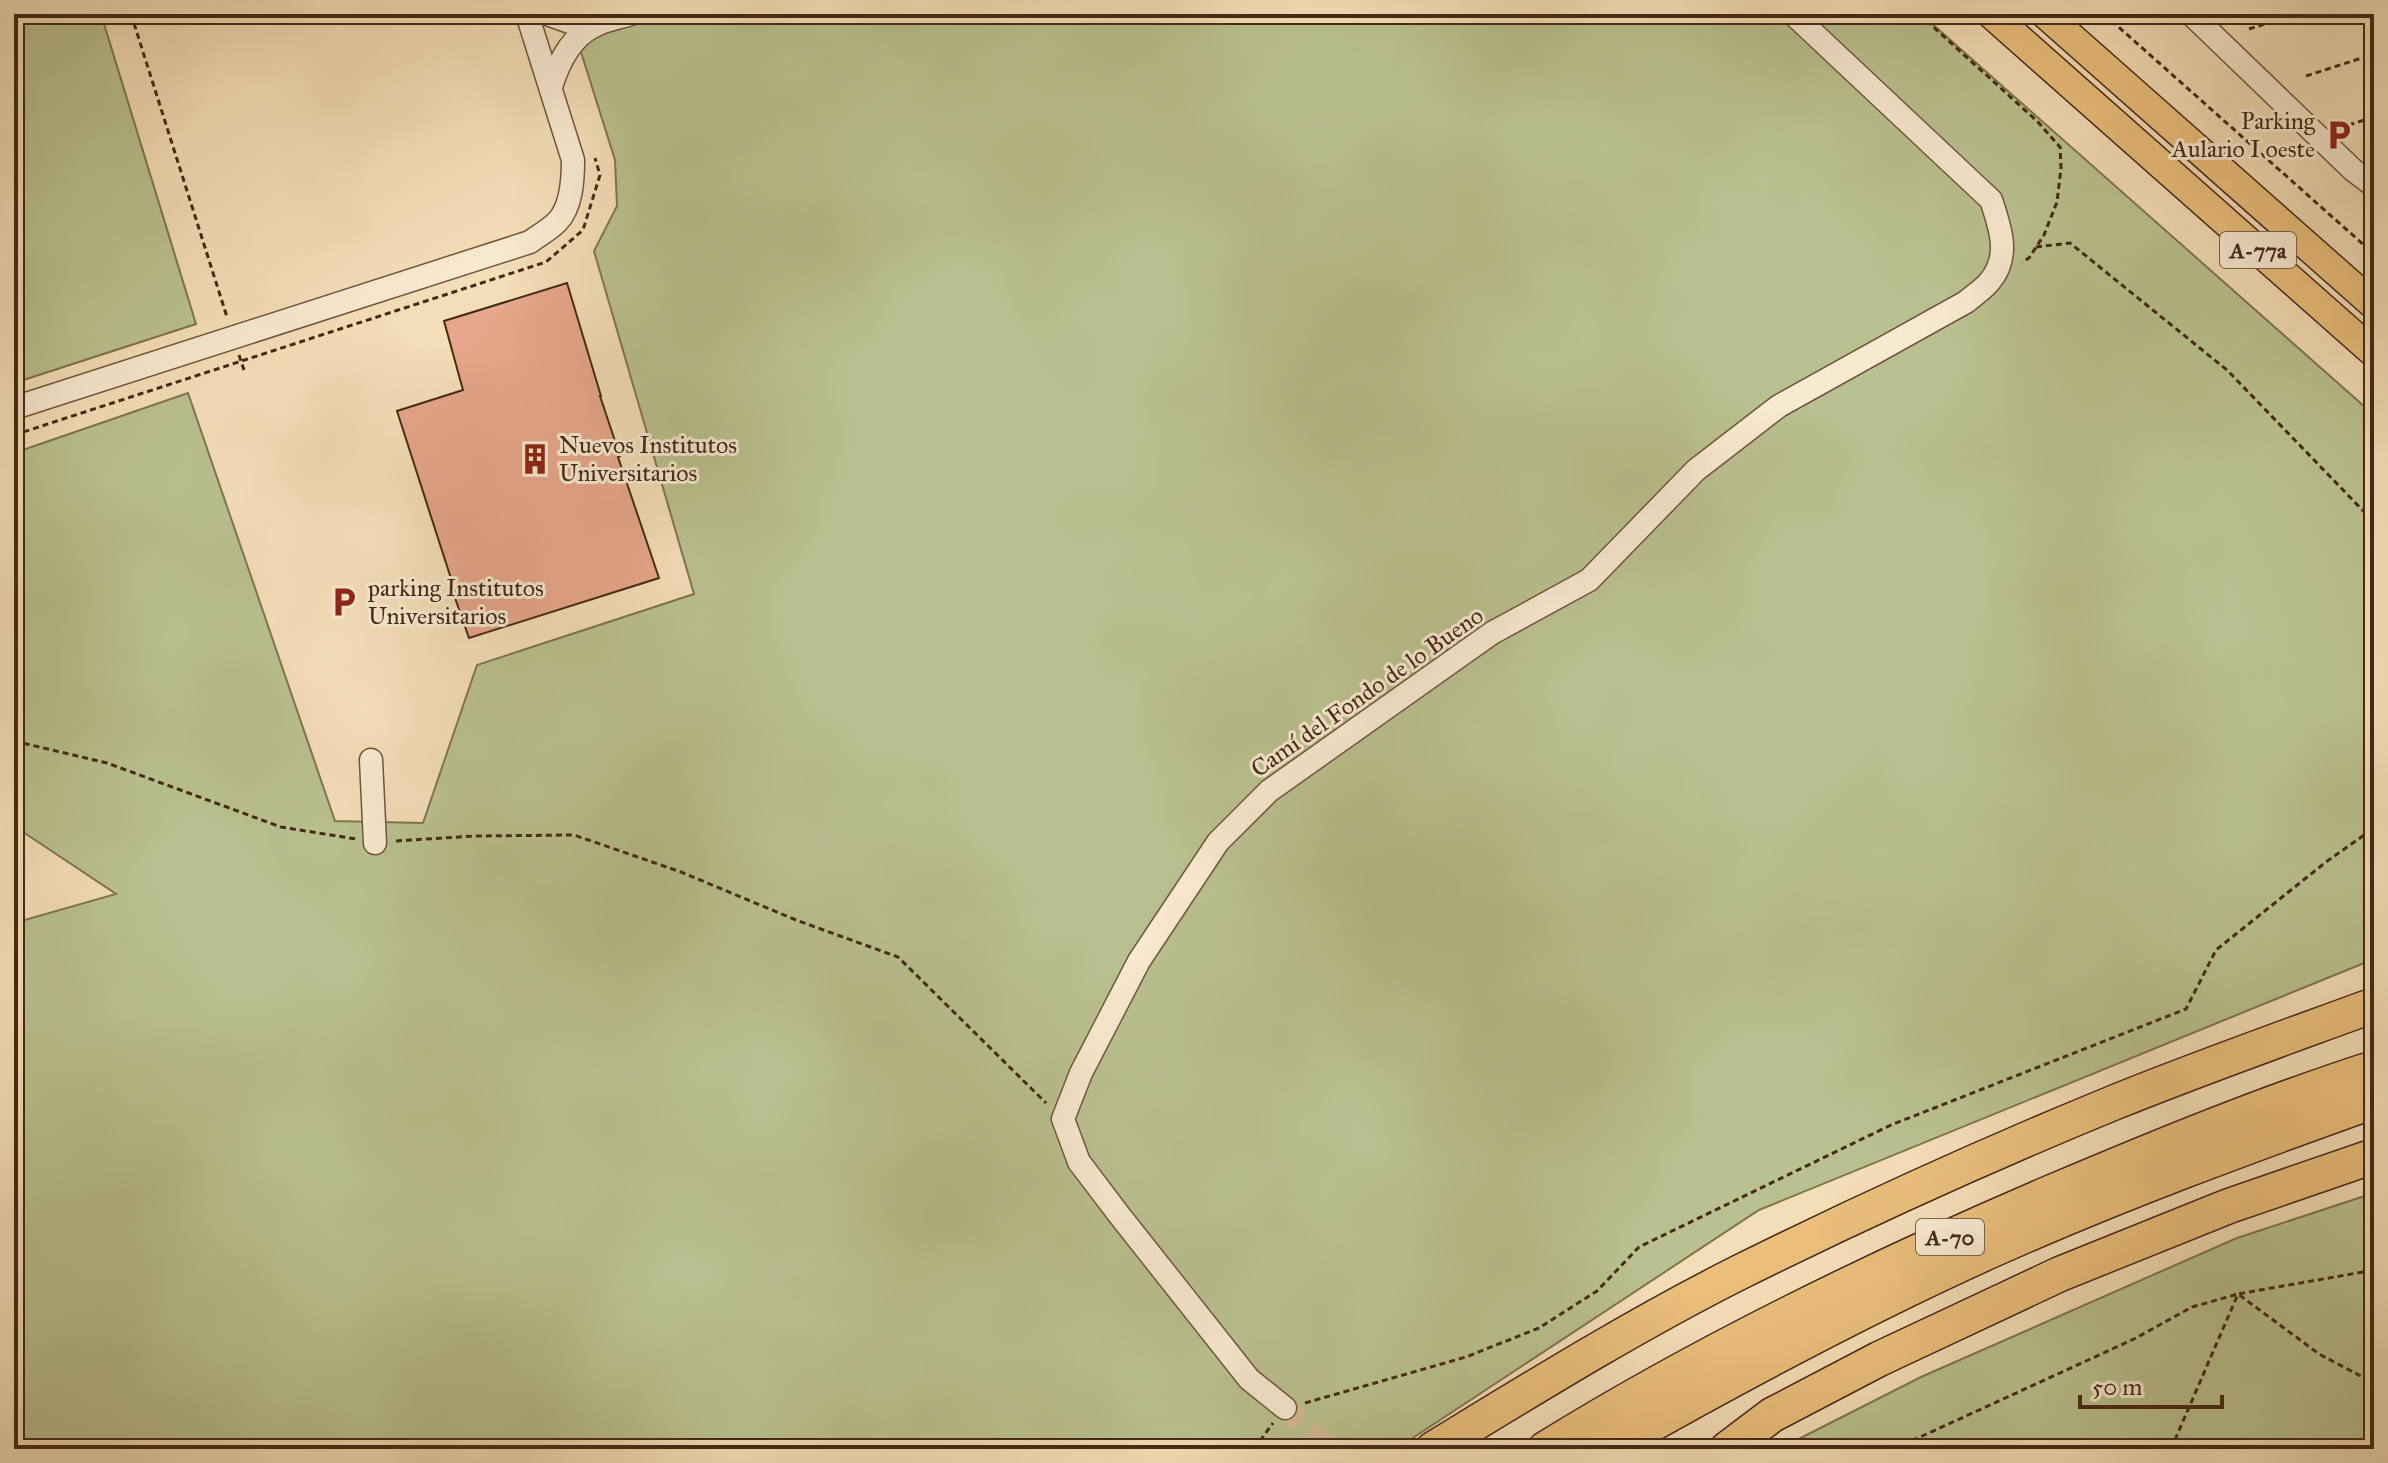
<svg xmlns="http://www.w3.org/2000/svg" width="2388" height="1463" font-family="'IM FELL Great Primer',serif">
	<rect width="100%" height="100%" fill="#f4deb8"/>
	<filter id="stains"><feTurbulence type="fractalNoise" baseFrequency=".0025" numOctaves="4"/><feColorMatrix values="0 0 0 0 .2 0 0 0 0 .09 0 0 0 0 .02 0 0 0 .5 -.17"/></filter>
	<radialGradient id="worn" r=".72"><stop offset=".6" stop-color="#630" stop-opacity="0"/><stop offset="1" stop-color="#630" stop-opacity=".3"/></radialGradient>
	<!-- green -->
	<path fill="#bac190" stroke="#7f7454" stroke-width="2" d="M14 14H101L196 324 14 383Z
		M569 14H1921L2374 415V959L1759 1210 1396 1449H14V923L116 894 14 826V453L188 393 335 821 423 823 477 665 694 594 594 251 617 206 615 160Z
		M2374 1193V1449H1779L1921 1377 2237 1238Z"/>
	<!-- building -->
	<path fill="#e7a78c" stroke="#442818" stroke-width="2" d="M567 283 601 396H600L620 456 618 457 659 578 469 638 454 595 456 594 397 411 463 390 444 321Z"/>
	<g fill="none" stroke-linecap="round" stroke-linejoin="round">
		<!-- minor-tunnel -->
		<path stroke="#d1ba98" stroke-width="22" stroke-dasharray="22 11" stroke-linecap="butt" d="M1285 1408 1330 1449"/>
		<defs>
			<path id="minor" d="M547 14 575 24 594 26
				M2191 14 2353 170 2374 186
				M551 87C558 64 571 37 594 26 605 20 619 18 631 14
				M14 408 530 242C538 236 549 230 557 222 572 207 573 179 573 160L527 14
				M371 760 375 843
				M1285 1408 1249 1379 1120 1216 1079 1162 1063 1119 1081 1073 1139 961 1218 842 1269 791 1492 633 1589 580 1696 470 1779 406 1966 302C1974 295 1984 289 1990 281 2011 256 2000 227 1991 200L1793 14"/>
			<path id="major" d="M1991 14 2374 353
				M2045 14 2374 305"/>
			<path id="highway" d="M1433 1449C1533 1388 1633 1326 1738 1273 1861 1212 1986 1155 2113 1103 2199 1068 2287 1037 2374 1005
				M1545 1449C1705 1350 1879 1266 2052 1192 2158 1147 2265 1103 2374 1068
				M1608 1449C1733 1378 1859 1310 1990 1251 2115 1195 2245 1147 2374 1101
				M1727 1449 1772 1415 1879 1359 2060 1274 2229 1206 2374 1156"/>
		</defs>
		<!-- minor casing -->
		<use href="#minor" stroke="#705640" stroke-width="25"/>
		<!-- major casing -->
		<use href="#major" stroke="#442818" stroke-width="31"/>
		<!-- highway casing -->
		<use href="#highway" stroke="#442818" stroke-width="37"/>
		<!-- path -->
		<path stroke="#442818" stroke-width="3" stroke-dasharray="6 4" stroke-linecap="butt" d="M131 14 227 317
			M1919 14 2037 121 2060 147 2061 168 2057 202 2044 235 2029 258 2022 262
			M2104 14 2374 254
			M2249 29 2296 14
			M2306 76 2374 54
			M2339 128 2374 117
			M2365 246 2374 237
			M2036 247 2070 243 2227 370 2374 522
			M239 355 244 370
			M14 435 546 262 583 230 600 175 595 158
			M14 741 107 763 281 827 356 839
			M396 841 475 836 574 835 681 872 796 920 898 957 1046 1103
			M1305 1403 1466 1357 1539 1328 1597 1291 1639 1247 1891 1125 2186 1009 2216 950 2326 862 2374 828
			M1254 1449 1273 1423
			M1894 1449 2134 1339 2192 1307 2238 1294 2319 1354 2374 1383
			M2171 1449 2238 1294 2374 1270"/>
		<!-- minor -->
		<use href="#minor" stroke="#f8ead1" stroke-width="22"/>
		<!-- major -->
		<use href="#major" stroke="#eabf7c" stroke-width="28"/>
		<!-- highway -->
		<use href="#highway" stroke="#eabf7c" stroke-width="34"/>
	</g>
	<!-- icons -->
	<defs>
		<symbol id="parking-bare" viewBox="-9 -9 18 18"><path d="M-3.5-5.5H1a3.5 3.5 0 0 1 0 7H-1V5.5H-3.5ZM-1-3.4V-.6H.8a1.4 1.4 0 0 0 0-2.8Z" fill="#8f2418" stroke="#f8ead1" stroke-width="2.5" paint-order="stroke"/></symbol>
		<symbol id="building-bare" viewBox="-9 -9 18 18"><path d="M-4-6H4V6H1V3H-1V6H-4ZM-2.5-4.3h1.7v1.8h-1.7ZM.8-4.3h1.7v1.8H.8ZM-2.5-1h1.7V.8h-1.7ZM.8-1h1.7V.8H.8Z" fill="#8f2418" stroke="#f8ead1" stroke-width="2.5" paint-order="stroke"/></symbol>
	</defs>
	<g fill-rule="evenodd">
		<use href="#parking-bare" x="2317" y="113" width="44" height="44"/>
		<use href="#building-bare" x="513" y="437" width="44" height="44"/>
		<use href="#parking-bare" x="322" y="580" width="44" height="44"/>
	</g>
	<g text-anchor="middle" stroke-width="6" stroke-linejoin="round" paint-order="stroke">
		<!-- shield labels -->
		<g fill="#f8ead1" stroke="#7a6250" stroke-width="2">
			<rect x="2220" y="232" width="76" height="36" rx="6"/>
			<rect x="1916" y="1219" width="68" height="36" rx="6"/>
		</g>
		<g font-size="22" font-weight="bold" fill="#442818">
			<text x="2258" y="258">A-77a</text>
			<text x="1950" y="1245">A-70</text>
		</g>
		<!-- poi labels -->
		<g font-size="24" fill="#442818" stroke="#f8ead1" text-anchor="start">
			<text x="2315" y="129" text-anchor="end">Parking<tspan x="2315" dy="28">Aulario I oeste</tspan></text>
			<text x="559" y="453">Nuevos Institutos<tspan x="559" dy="28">Universitarios</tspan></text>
			<text x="368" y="596">parking Institutos<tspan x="368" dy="28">Universitarios</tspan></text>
		</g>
		<!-- street labels -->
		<g font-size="24" fill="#442818" stroke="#f8ead1">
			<text transform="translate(1367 692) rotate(-35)" y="8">Camí del Fondo de lo Bueno</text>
		</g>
	</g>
	<!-- margin -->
	<rect width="2388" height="1463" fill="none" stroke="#f4deb8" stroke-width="48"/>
	<rect x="16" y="16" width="2356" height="1431" fill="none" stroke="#442818" stroke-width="4"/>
	<rect x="24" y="24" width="2340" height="1415" fill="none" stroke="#442818" stroke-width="2"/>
	<!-- scale -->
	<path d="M2080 1395v12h142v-12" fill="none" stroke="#442818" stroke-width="4"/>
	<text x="2092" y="1395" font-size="24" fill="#442818" stroke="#f8ead1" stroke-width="6" paint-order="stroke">50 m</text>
	<rect width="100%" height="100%" filter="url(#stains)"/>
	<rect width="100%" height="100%" fill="url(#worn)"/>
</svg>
